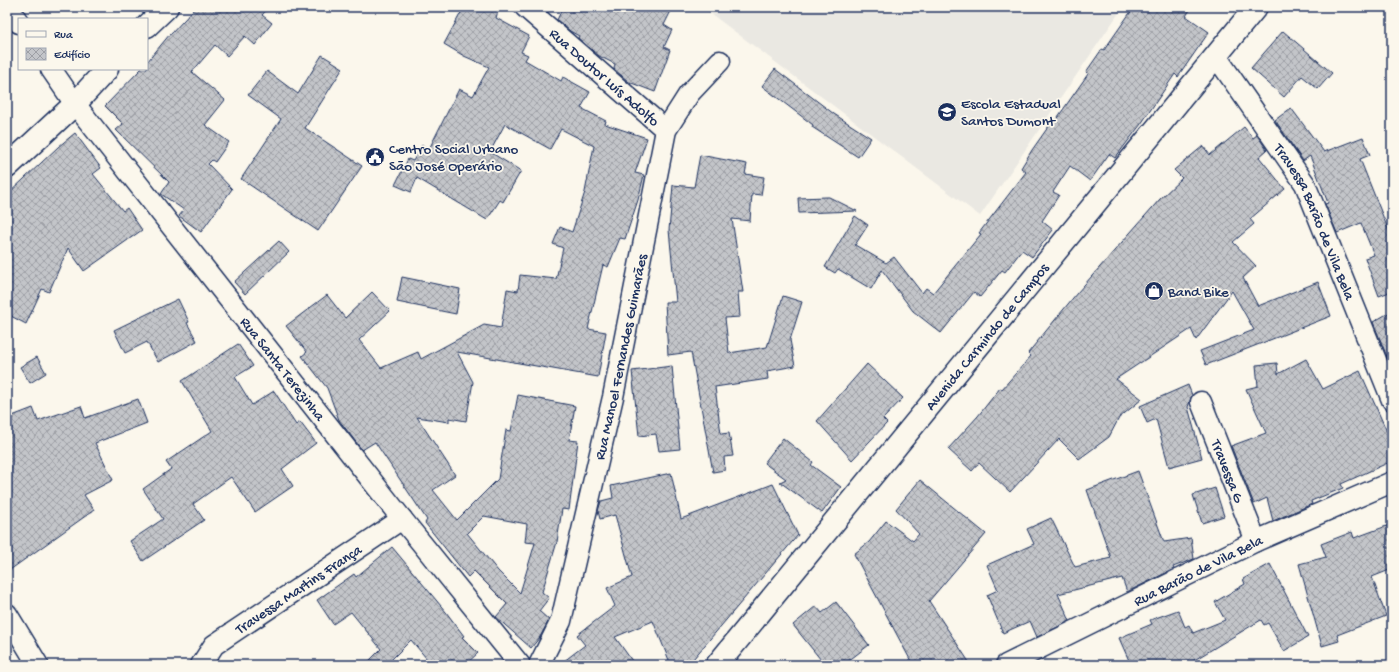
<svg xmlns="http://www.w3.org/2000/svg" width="1399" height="672" font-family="'Gochi Hand',sans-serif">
	<defs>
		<pattern id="building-cross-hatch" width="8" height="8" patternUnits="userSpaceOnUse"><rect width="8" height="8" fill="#c3c5c9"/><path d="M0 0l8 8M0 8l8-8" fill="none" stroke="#9ea0a6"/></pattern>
	</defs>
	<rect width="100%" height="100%" fill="#fbf7ec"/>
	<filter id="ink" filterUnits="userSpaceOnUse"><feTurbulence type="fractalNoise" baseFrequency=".025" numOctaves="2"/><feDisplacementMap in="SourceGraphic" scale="8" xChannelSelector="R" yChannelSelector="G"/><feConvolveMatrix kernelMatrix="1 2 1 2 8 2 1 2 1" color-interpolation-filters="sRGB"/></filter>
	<g filter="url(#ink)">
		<!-- built -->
		<path fill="#eae8e2" d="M702 7H1123L980 216Z"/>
		<!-- building -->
		<path fill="url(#building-cross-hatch)" stroke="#1b2f5e" fill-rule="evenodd" d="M196 7H269L262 15 272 23 255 45 245 36 227 56 215 45 192 72 225 100 205 125 229 142 215 162 212 160 208 164 232 189 201 232 179 216 184 210 161 194 169 182 116 130 123 124 105 106 141 69H147V62L170 34H171Z
			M464 7H488L498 11 496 18 529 36 521 52 528 55 525 60 561 81 563 77 590 92 581 108 606 121 605 124 647 138 635 173 644 175 638 200 625 239 620 238 608 267 603 265 588 329 606 332 598 377 457 352 473 382 466 421 449 418V422L417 417 455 475 433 490 457 520 498 479 506 430 511 431 518 395 575 406 569 440 578 441 569 510 562 509 557 542 542 592 549 598 539 611 549 620 540 637 531 648 496 617 507 604 474 571 468 577 425 523 427 520 375 442 362 450 339 420 327 388 302 356 307 352 286 326 327 295 345 318 372 292 390 311 359 340 381 368 418 352 421 359 484 325 501 328 507 289 518 291 520 275 556 279 563 248 553 244 560 227 572 232 585 192 594 146 561 129 550 149 505 124 490 152 521 171 503 202 500 200 487 220 417 178 411 192 395 185 408 159 413 161 422 145 429 149 459 89 473 96 489 67 464 56 444 44ZM484 516 527 524 525 542 535 543 520 593 498 571 467 533Z
			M563 7H673L664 25 672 30 664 47 670 50 655 92 629 82 614 69 615 64 599 56 578 38 579 36 570 31 557 20Z
			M1134 7H1192L1186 16 1209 32 1178 77 1175 74 1141 124 1115 158 1109 154 1090 181 1070 166 1053 192 1059 195 1042 221 1053 230 1032 257 1022 250 1005 272 1002 270 980 297 974 292 941 333 913 311 882 270 871 289 838 269 835 273 825 267 855 216 868 225 855 245 886 263 894 257 922 293 926 288 933 293 981 234 979 233 1026 172 1021 168 1032 150 1051 123 1053 124 1088 74 1086 72 1102 49 1104 50Z
			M1283 31 1332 73 1318 89 1302 76 1284 97 1251 68Z
			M322 55 343 68 305 128 362 166 318 231 241 179 281 119 248 95 267 71 298 94Z
			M775 69 834 114 871 138 858 157 812 127 813 125 762 86Z
			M1291 108 1324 152 1363 137 1370 155 1360 159 1392 239V291L1379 296 1365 258 1374 255 1361 223 1337 233 1325 204 1328 203 1310 156 1303 161 1275 120Z
			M1244 127 1253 138 1257 135 1267 150 1259 157 1285 189 1250 219 1254 224 1233 242 1256 266 1243 278 1258 306 1318 282 1331 316 1206 365 1200 351 1254 330 1232 291 1196 340 1191 329 1116 379 1142 399 1119 418 1109 437 1079 459 1059 439 1010 492 979 463 972 471 948 449 978 416 1000 388 1002 389 1031 356 1028 353 1077 293 1160 199 1182 178 1174 170 1203 146 1210 155Z
			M75 133 101 168 93 174 123 211 127 208 142 230 84 271 68 248 49 292 42 289 26 324 7 314V195L58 147Z
			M700 155 747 164 745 174 764 177 761 195 752 194 750 221 732 219 743 292H738L740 317 725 318 729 353 767 347 783 296 802 302 790 340 795 366 767 371 768 379 715 387 721 434 729 433 733 456 724 457 725 470 713 472 691 352 668 355 665 302H676L669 230 673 185 694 187Z
			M827 197H829L857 211 799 213 798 198Z
			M279 241 289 252 245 294 234 282Z
			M402 277 460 289 456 314 397 302Z
			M178 299 189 322 187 323 197 341 158 362 147 342 125 353 114 330Z
			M1392 311V369L1373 322Z
			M238 344 253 366 235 377 252 405 274 391 296 425 300 422 316 443 282 469 293 486 255 512 231 477 193 504 204 520 143 561 130 541 163 519 143 489 171 469 166 462 212 431 182 381Z
			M37 357 46 373 30 383 20 367Z
			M1306 359 1323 389 1360 371 1392 443V461L1341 484 1343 488 1311 501 1312 504 1273 521 1267 498 1254 504 1231 446 1266 433 1246 389 1258 386 1256 365 1277 363 1278 374Z
			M867 364 903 398 883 419 887 423 852 460 817 421Z
			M672 366 680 449 659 451 656 434 639 436 632 371Z
			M1188 385 1192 395 1188 407 1202 458 1169 467 1156 419 1147 423 1140 406Z
			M138 399 147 423 95 443 113 480 84 495 94 510 7 572V418L33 408 38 421 81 406 85 418Z
			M783 438 813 462 811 465 841 487 822 513 780 482 786 479 764 463Z
			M1138 471 1164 542 1191 538 1194 559 1173 567 1174 569 1127 592 1122 578 1058 594 1070 621 1037 637 1030 621 1003 633 987 595 998 590 987 565 1034 544 1027 529 1051 518 1075 567 1111 558 1087 490Z
			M671 473 681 519 773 484 798 535 688 665H671L653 621 615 637 635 665H559L585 645 577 635 615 606 607 588 632 577 615 515 600 519 598 511 601 501 613 498 611 486Z
			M920 480 986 534 929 601 971 665H913L854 554 869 542 886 521 913 541 919 534 896 509Z
			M1215 488 1224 516 1202 523 1193 495Z
			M1392 524V569L1372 577 1386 616 1337 635 1339 641 1322 646 1299 564 1326 557 1321 544 1352 532 1354 538Z
			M392 547 446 612 464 636 462 637 478 653 465 665H432L411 640 386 665H365L381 649 351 612 333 624 317 600 354 574 356 577Z
			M1270 564 1308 637 1284 651 1268 623 1264 625 1261 620 1186 665H1131L1119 638 1152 624 1150 620 1178 610 1185 627 1189 625 1193 633 1225 620 1215 602 1245 584 1243 579Z
			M836 602 869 645 843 665H825L793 625 816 606 822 613Z"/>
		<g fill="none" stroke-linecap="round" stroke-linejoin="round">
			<defs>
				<g id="street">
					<path d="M8 7 19 23"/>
					<path id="s1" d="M525 7 666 130"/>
					<path id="s2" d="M1216 56 1305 184 1392 400"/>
					<path id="s3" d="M51 69 75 104 402 519 520 665"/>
					<path id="s4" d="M1201 402 1256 541"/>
					<path d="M7 614 38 665"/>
					<path id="s5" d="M201 665 214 645 402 519"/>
					<path id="s6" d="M539 665 561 621 613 397 666 130 689 94 720 61"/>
					<path id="s7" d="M1006 665 1256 541 1392 482"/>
				</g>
				<g id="secondary">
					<path d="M147 26 167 7"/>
					<path d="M7 167 75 104 107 69"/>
					<path id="s8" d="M717 665 1256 7"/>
				</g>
			</defs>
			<!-- street casing -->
			<use href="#street" stroke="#1b2f5e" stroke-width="23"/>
			<!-- secondary casing -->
			<use href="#secondary" stroke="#1b2f5e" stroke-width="25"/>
			<!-- street -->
			<use href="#street" stroke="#fbf7ec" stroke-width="20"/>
			<!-- secondary -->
			<use href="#secondary" stroke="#fbf7ec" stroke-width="22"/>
		</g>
	</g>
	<!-- icons -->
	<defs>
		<symbol id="school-disc" viewBox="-11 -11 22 22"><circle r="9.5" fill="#1b2f5e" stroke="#fbf7ec"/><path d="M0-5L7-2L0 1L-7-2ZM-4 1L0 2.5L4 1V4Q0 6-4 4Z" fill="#fff"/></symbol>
		<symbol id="civic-disc" viewBox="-11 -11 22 22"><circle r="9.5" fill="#1b2f5e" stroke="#fbf7ec"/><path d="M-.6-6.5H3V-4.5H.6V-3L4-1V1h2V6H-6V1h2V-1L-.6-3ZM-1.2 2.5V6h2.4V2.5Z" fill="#fff"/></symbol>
		<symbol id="shop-disc" viewBox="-11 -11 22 22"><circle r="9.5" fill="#1b2f5e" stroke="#fbf7ec"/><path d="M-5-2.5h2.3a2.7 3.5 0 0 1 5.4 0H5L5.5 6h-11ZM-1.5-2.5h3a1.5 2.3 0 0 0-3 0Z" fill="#fff"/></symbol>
	</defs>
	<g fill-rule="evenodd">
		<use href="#school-disc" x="936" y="101" width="22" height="22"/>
		<use href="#civic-disc" x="364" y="146" width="22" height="22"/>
		<use href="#shop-disc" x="1143" y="280" width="22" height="22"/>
	</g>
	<g text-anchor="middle" stroke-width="3.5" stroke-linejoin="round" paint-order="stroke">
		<!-- street labels -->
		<g font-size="15" fill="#1b2f5e" stroke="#fbf7ec">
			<text dy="5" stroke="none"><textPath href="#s1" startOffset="106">Rua Doutor Luís Adolfo</textPath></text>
			<text dy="5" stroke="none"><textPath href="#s2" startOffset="194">Travessa Barão de Vila Bela</textPath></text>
			<text dy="5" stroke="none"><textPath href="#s8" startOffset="425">Avenida Carmindo de Campos</textPath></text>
			<text dy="5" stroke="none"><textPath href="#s6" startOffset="320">Rua Manoel Fernandes Guimarães</textPath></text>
			<text dy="5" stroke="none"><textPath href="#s3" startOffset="379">Rua Santa Terezinha</textPath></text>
			<text dy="5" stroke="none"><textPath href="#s4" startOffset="74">Travessa G</textPath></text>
			<text dy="5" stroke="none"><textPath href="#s7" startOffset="214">Rua Barão de Vila Bela</textPath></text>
			<text dy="5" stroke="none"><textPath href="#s5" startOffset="125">Travessa Martins França</textPath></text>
		</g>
		<!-- poi labels -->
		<g font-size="15" fill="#1b2f5e" stroke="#fbf7ec" text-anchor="start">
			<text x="961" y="108">Escola Estadual<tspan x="961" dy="17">Santos Dumont</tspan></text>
			<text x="389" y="153">Centro Social Urbano<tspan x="389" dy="17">São José Operário</tspan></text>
			<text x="1168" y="296">Band Bike</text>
		</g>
	</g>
	<!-- margin -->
	<rect width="1399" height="672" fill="none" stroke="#fbf7ec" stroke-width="24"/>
	<rect x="12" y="12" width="1375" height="648" fill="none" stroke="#1b2f5e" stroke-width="1.5" filter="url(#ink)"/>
	<!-- legend -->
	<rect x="18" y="18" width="130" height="52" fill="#fbf7ec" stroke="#a1a7b3"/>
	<rect x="26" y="31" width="20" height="6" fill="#fbf7ec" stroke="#a1a7b3"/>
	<text x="54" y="38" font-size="12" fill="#1b2f5e">Rua</text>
	<rect x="26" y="48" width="20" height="12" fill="url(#building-cross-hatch)" stroke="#a1a7b3"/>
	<text x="54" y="58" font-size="12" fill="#1b2f5e">Edifício</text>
</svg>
